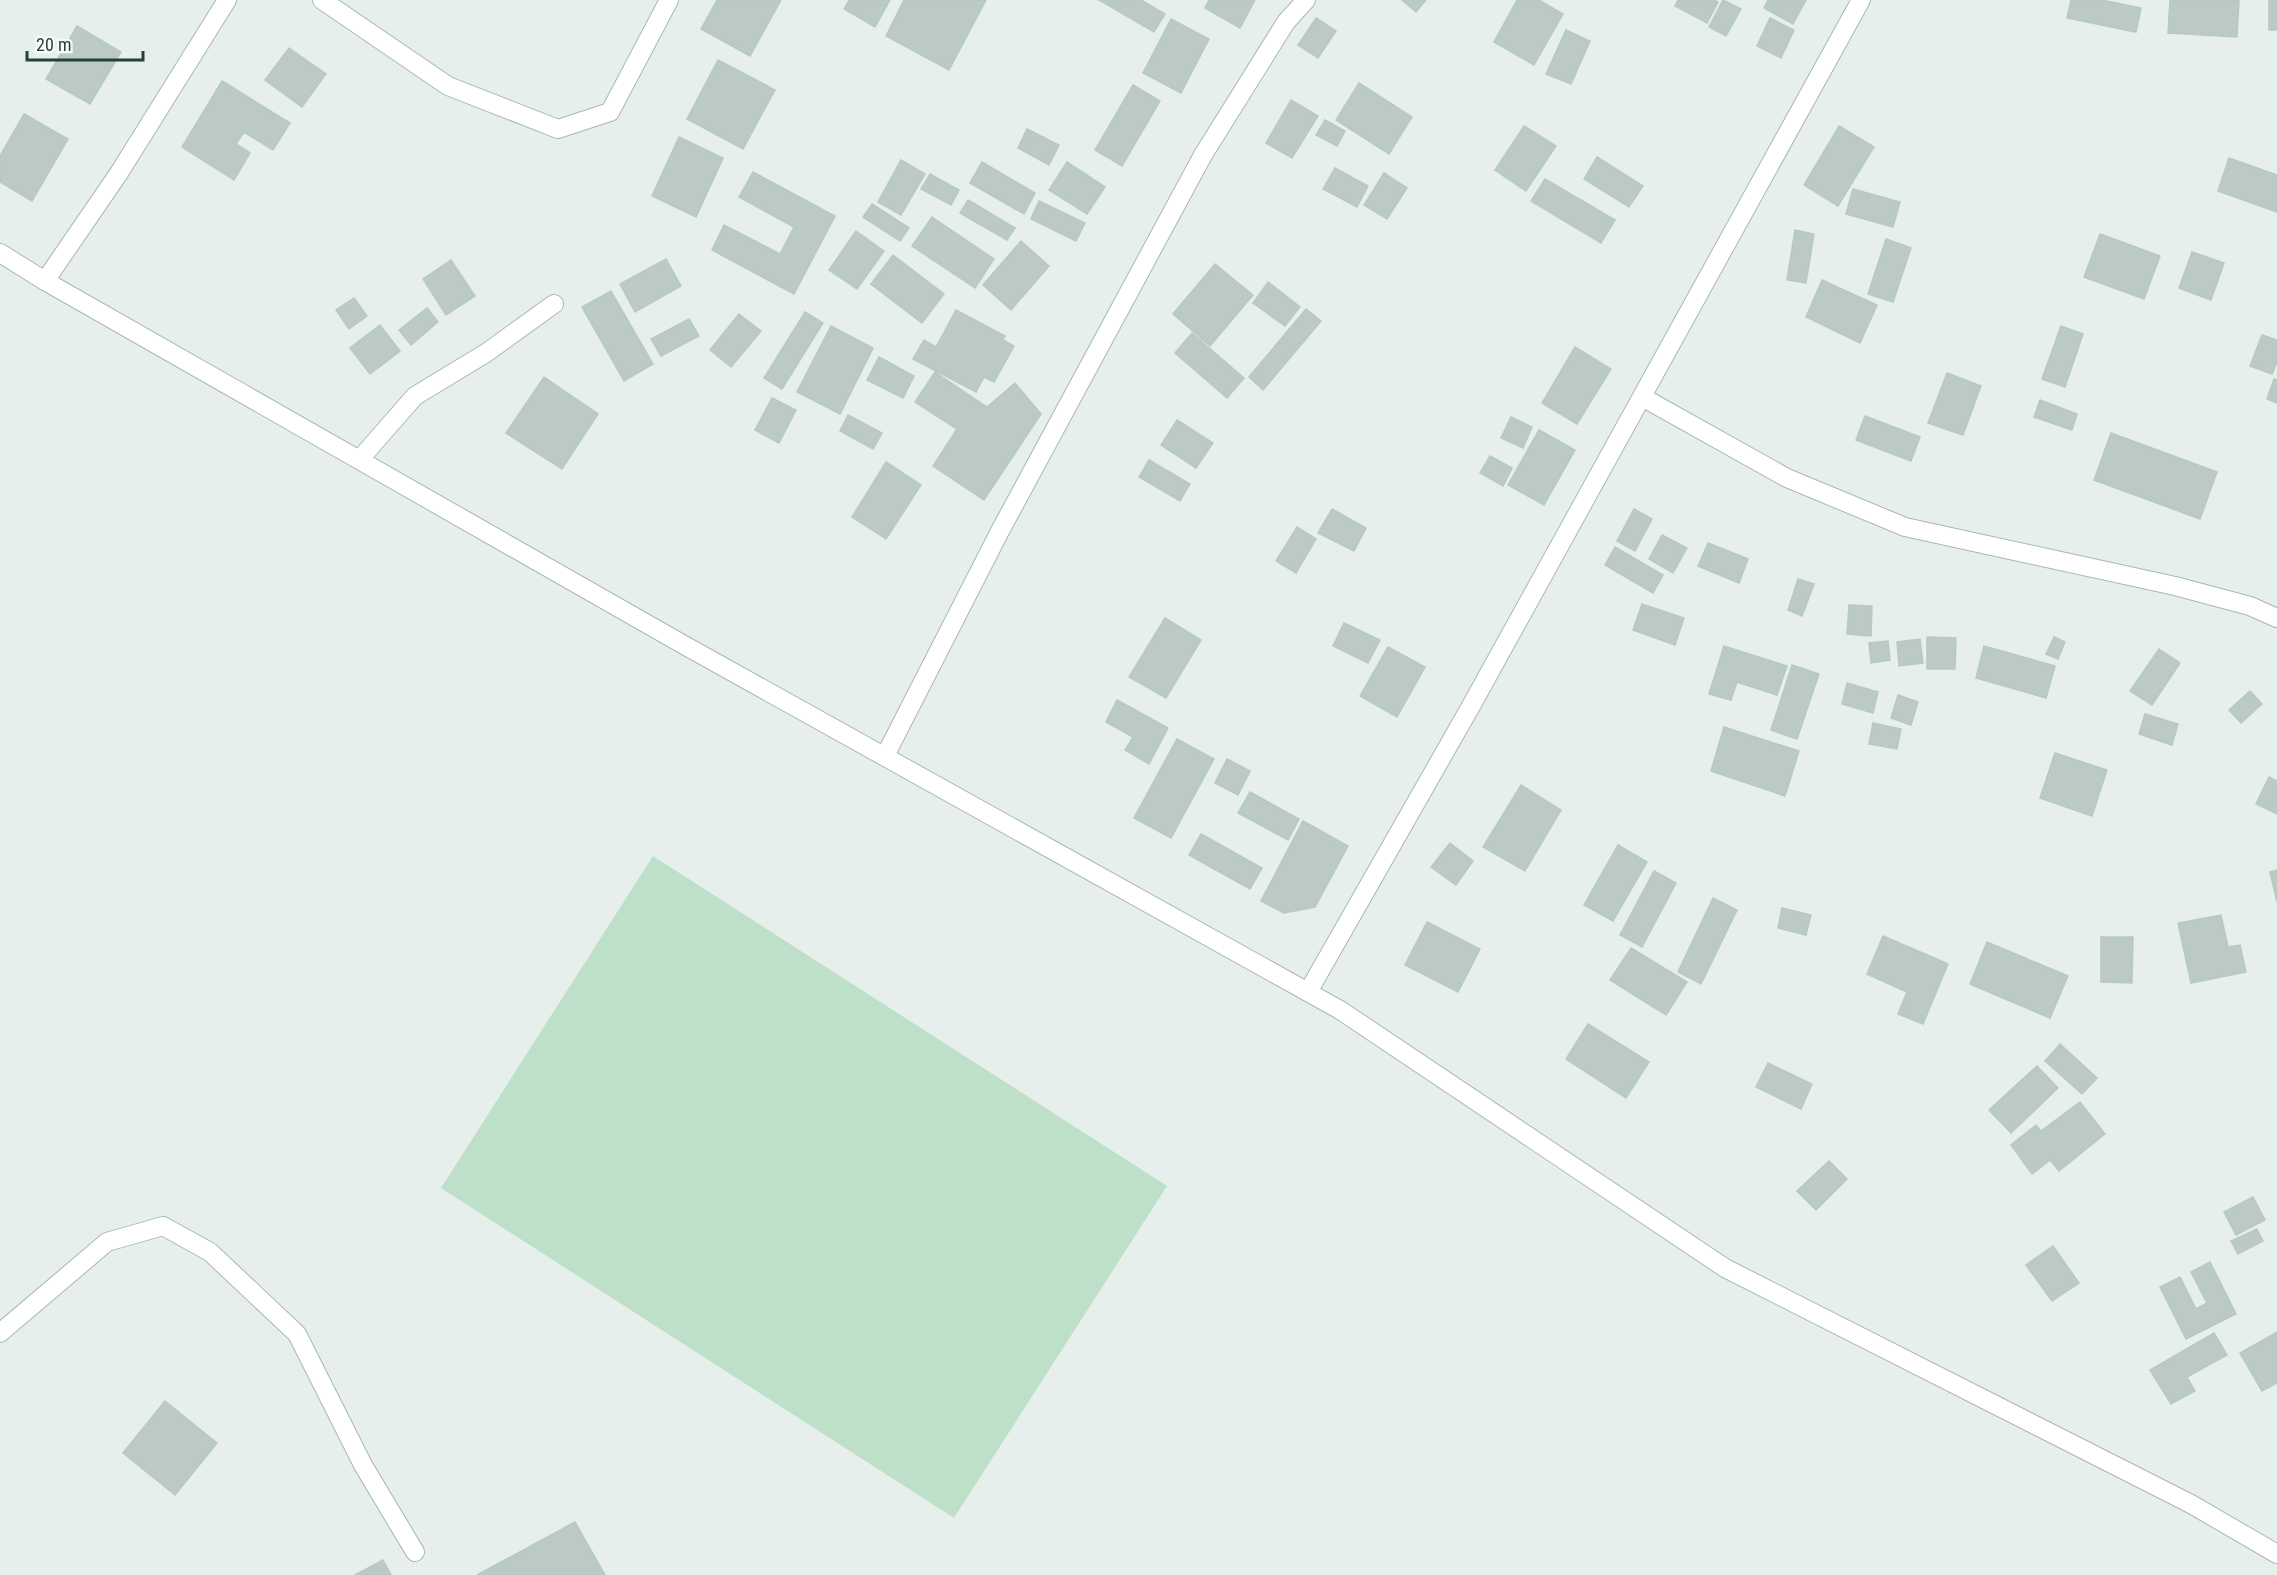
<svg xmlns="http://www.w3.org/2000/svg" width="2277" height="1575" font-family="'Roboto Condensed',sans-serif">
	<rect width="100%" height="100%" fill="#e6efeb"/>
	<!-- green -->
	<path fill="#bfe0c8" d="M653 856 1167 1186 954 1518 441 1188Z"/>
	<!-- building -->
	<path fill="#bbcac4" stroke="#b8c9c2" stroke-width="1.5" d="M717 0H781L750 56 701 29Z
		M849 0H890L875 27 844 9Z
		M904 0H986L949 70 886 36Z
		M1099 0H1141L1165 14 1154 32Z
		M1209 0H1255L1240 28 1205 8Z
		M1402 0H1426L1416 12Z
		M1517 0H1539L1563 14 1534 65 1494 42Z
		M1678 0H1714L1718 2 1707 23 1675 6Z
		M1723 0 1741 9 1726 36 1709 27Z
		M1768 0H1806L1793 24 1764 8Z
		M2071 0H2102L2141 8 2136 32 2067 18Z
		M2170 0H2239L2237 37 2168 33Z
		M2269 0H2277V30H2269Z
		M1316 18 1336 31 1318 58 1298 45Z
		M1770 18 1794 30 1781 58 1757 46Z
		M1171 19 1209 39 1181 93 1143 73Z
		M77 26 121 52 90 104 46 79Z
		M1566 30 1590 41 1571 84 1546 74Z
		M289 48 326 74 302 107 265 80Z
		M718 60 775 90 743 149 687 119Z
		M222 81 290 123 273 150 244 132 236 144 250 153 234 180 182 147Z
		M1359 83 1412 117 1389 154 1336 120Z
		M1133 85 1160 101 1122 166 1095 150Z
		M1291 100 1318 116 1292 158 1266 143Z
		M24 114 68 139 32 201 0 182V156Z
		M1325 120 1345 131 1337 146 1316 135Z
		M1524 126 1556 146 1526 191 1495 170Z
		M1839 126 1874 147 1838 206 1804 185Z
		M1027 129 1059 145 1049 165 1018 148Z
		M679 137 723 158 696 217 652 196Z
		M1597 157 1643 186 1629 207 1584 179Z
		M2229 158 2277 175V212L2218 191Z
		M901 160 925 174 901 215 878 202Z
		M982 162 1035 193 1024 214 970 183Z
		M1067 162 1105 187 1087 214 1049 190Z
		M1335 168 1368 186 1357 207 1323 189Z
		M753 172 835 216 794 294 712 250 724 225 780 254 794 227 739 197Z
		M1384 173 1407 188 1387 219 1364 205Z
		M930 174 959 190 951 205 921 189Z
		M1545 179 1615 220 1601 243 1531 201Z
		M1853 189 1900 202 1893 227 1846 214Z
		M968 200 1015 228 1007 240 960 213Z
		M1039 201 1085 223 1076 241 1031 219Z
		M872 204 909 228 900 241 863 217Z
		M932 217 994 259 975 288 912 246Z
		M1795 230 1814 234 1806 283 1787 280Z
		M856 231 884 251 857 289 829 270Z
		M2100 234 2160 256 2144 299 2084 277Z
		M1886 239 1911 248 1893 302 1868 294Z
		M1021 241 1049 266 1011 310 983 285Z
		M2192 252 2224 263 2211 300 2179 288Z
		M893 255 944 294 922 323 871 284Z
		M666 259 681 286 635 312 620 284Z
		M451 260 475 296 446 315 423 279Z
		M1215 264 1253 295 1210 346 1173 314Z
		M1822 280 1877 305 1860 343 1806 317Z
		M1268 282 1300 307 1285 326 1253 303Z
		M611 291 653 364 624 381 582 307Z
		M354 298 367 316 349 329 336 310Z
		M427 308 438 322 411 345 399 330Z
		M1306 309 1321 321 1263 390 1249 377Z
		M956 310 1005 336 1003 340 1014 346 994 382 984 377 976 392 913 359 924 340 936 347Z
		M805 312 823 323 782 389 764 378Z
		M739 314 761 331 731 367 710 350Z
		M689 319 699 336 661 356 651 339Z
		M380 325 400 351 370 374 350 348Z
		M831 326 873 348 840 414 797 392Z
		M2061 326 2083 334 2065 387 2042 379Z
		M1192 333 1244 378 1227 398 1175 353Z
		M2262 335 2277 340V362L2272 374 2250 366Z
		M1575 347 1611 369 1577 424 1542 403Z
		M879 357 914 376 903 398 867 380Z
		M935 372 987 407 1015 383 1041 414 984 500 933 466 957 429 915 402Z
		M1947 373 1981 386 1963 435 1928 423Z
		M544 377 598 414 562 469 506 433Z
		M2274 379 2277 380V403L2267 399Z
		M772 398 796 410 779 443 755 430Z
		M2040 400 2077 414 2072 430 2034 417Z
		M848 415 882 433 873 449 840 431Z
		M1865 416 1920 437 1911 461 1856 440Z
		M1511 417 1532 427 1523 448 1501 438Z
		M1177 420 1213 443 1196 468 1161 445Z
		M1539 430 1575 450 1544 505 1508 485Z
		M2111 433 2217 472 2200 519 2094 480Z
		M1490 456 1512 468 1503 486 1480 473Z
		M1149 460 1190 484 1180 501 1139 477Z
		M886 462 921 485 886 539 852 517Z
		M1332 509 1366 528 1354 551 1318 533Z
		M1634 509 1652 519 1635 551 1617 541Z
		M1297 527 1316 539 1296 573 1276 561Z
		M1662 535 1687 548 1673 573 1649 559Z
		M1708 543 1748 559 1739 583 1698 566Z
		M1615 547 1663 575 1653 593 1605 565Z
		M1798 579 1814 584 1802 616 1788 610Z
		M1642 604 1684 618 1675 645 1633 630Z
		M1849 605 1872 606 1871 636 1847 634Z
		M1165 618 1201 640 1166 698 1129 677Z
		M1344 623 1380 640 1368 663 1333 646Z
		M1927 637 1956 638 1955 669H1927Z
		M2054 637 2065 642 2058 659 2046 654Z
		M1920 639 1923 663 1899 666 1897 642Z
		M1888 641 1890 660 1871 663 1869 643Z
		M1724 646 1787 666 1777 695 1737 682 1731 700 1709 694Z
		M1984 646 2055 666 2046 698 1976 678Z
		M1388 647 1425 667 1397 717 1360 696Z
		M2159 649 2180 663 2152 705 2130 691Z
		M1792 665 1819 674 1797 739 1771 730Z
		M1847 683 1878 692 1873 713 1842 704Z
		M2250 691 2262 704 2241 723 2229 710Z
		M1898 695 1918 702 1911 725 1891 718Z
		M1117 700 1168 728 1149 764 1125 750 1133 737 1106 722Z
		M2145 714 2178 724 2172 745 2139 734Z
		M1873 723 1901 729 1897 749 1869 744Z
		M1724 727 1799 751 1785 796 1711 771Z
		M1177 739 1214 759 1171 838 1134 818Z
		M2055 753 2107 770 2092 816 2040 798Z
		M1227 759 1250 771 1238 795 1215 783Z
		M2269 777 2277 781V814L2256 804Z
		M1521 785 1561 810 1525 871 1483 847Z
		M1250 792 1299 819 1288 840 1238 813Z
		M1303 821 1348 846 1315 907 1284 913 1261 901Z
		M1201 834 1262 868 1250 889 1189 855Z
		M1450 843 1473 861 1456 885 1431 867Z
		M1618 845 1647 862 1613 921 1584 905Z
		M2277 870V902L2270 872Z
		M1654 871 1676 883 1642 947 1620 935Z
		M1713 898 1737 910 1701 984 1678 972Z
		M1782 908 1811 915 1806 935 1778 928Z
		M2221 915 2228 947 2240 945 2246 972 2191 983 2178 923Z
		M1427 922 1480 949 1458 992 1405 965Z
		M1883 936 1948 964 1923 1024 1898 1014 1907 992 1867 974Z
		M2101 937H2133L2132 983 2101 982Z
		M1987 942 2068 976 2050 1018 1970 984Z
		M1631 948 1687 982 1666 1015 1610 980Z
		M1588 1024 1649 1062 1626 1098 1566 1059Z
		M2060 1044 2097 1078 2082 1094 2045 1061Z
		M1768 1063 1812 1084 1801 1109 1756 1087Z
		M2037 1066 2058 1088 2011 1133 1989 1110Z
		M2080 1102 2105 1134 2059 1171 2050 1160 2032 1174 2011 1145 2036 1125 2041 1131Z
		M1829 1161 1847 1179 1816 1210 1797 1191Z
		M2253 1197 2265 1220 2236 1235 2224 1212Z
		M2257 1229 2263 1241 2238 1254 2231 1241Z
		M2053 1246 2079 1283 2052 1301 2026 1265Z
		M2210 1262 2236 1314 2186 1339 2160 1287 2180 1277 2196 1309 2207 1303 2191 1272Z
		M2277 1332V1383L2262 1391 2240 1353Z
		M2214 1333 2227 1355 2187 1377 2195 1391 2171 1404 2150 1370Z
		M165 1401 217 1443 175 1495 123 1453Z
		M575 1522 605 1575H477Z
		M383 1560 391 1575H355Z"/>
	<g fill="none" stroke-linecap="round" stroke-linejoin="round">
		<defs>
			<path id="minor" d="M227 0 119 173 45 281 684 645 1340 1010 1725 1268 2191 1504 2277 1554
				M322 0 448 86 558 129 610 112 669 0
				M0 253 45 281
				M1642 397 1787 478 1905 527 2175 586 2250 606 2277 618
				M359 460 415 396 486 353 554 304
				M885 756 1000 531 1203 155 1286 22 1306 0
				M1308 992 1471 706 1861 0
				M0 1333 107 1242 163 1226 210 1252 297 1334 363 1465 415 1552"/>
		</defs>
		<!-- minor casing -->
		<use href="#minor" stroke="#a8b8b2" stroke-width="20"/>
		<!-- minor -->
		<use href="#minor" stroke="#fff" stroke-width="18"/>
	</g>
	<!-- scale -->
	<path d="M27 51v9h116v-9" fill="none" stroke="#24423a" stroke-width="3"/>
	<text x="36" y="51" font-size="18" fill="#24423a" stroke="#f7fbf9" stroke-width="4.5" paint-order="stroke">20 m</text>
</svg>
